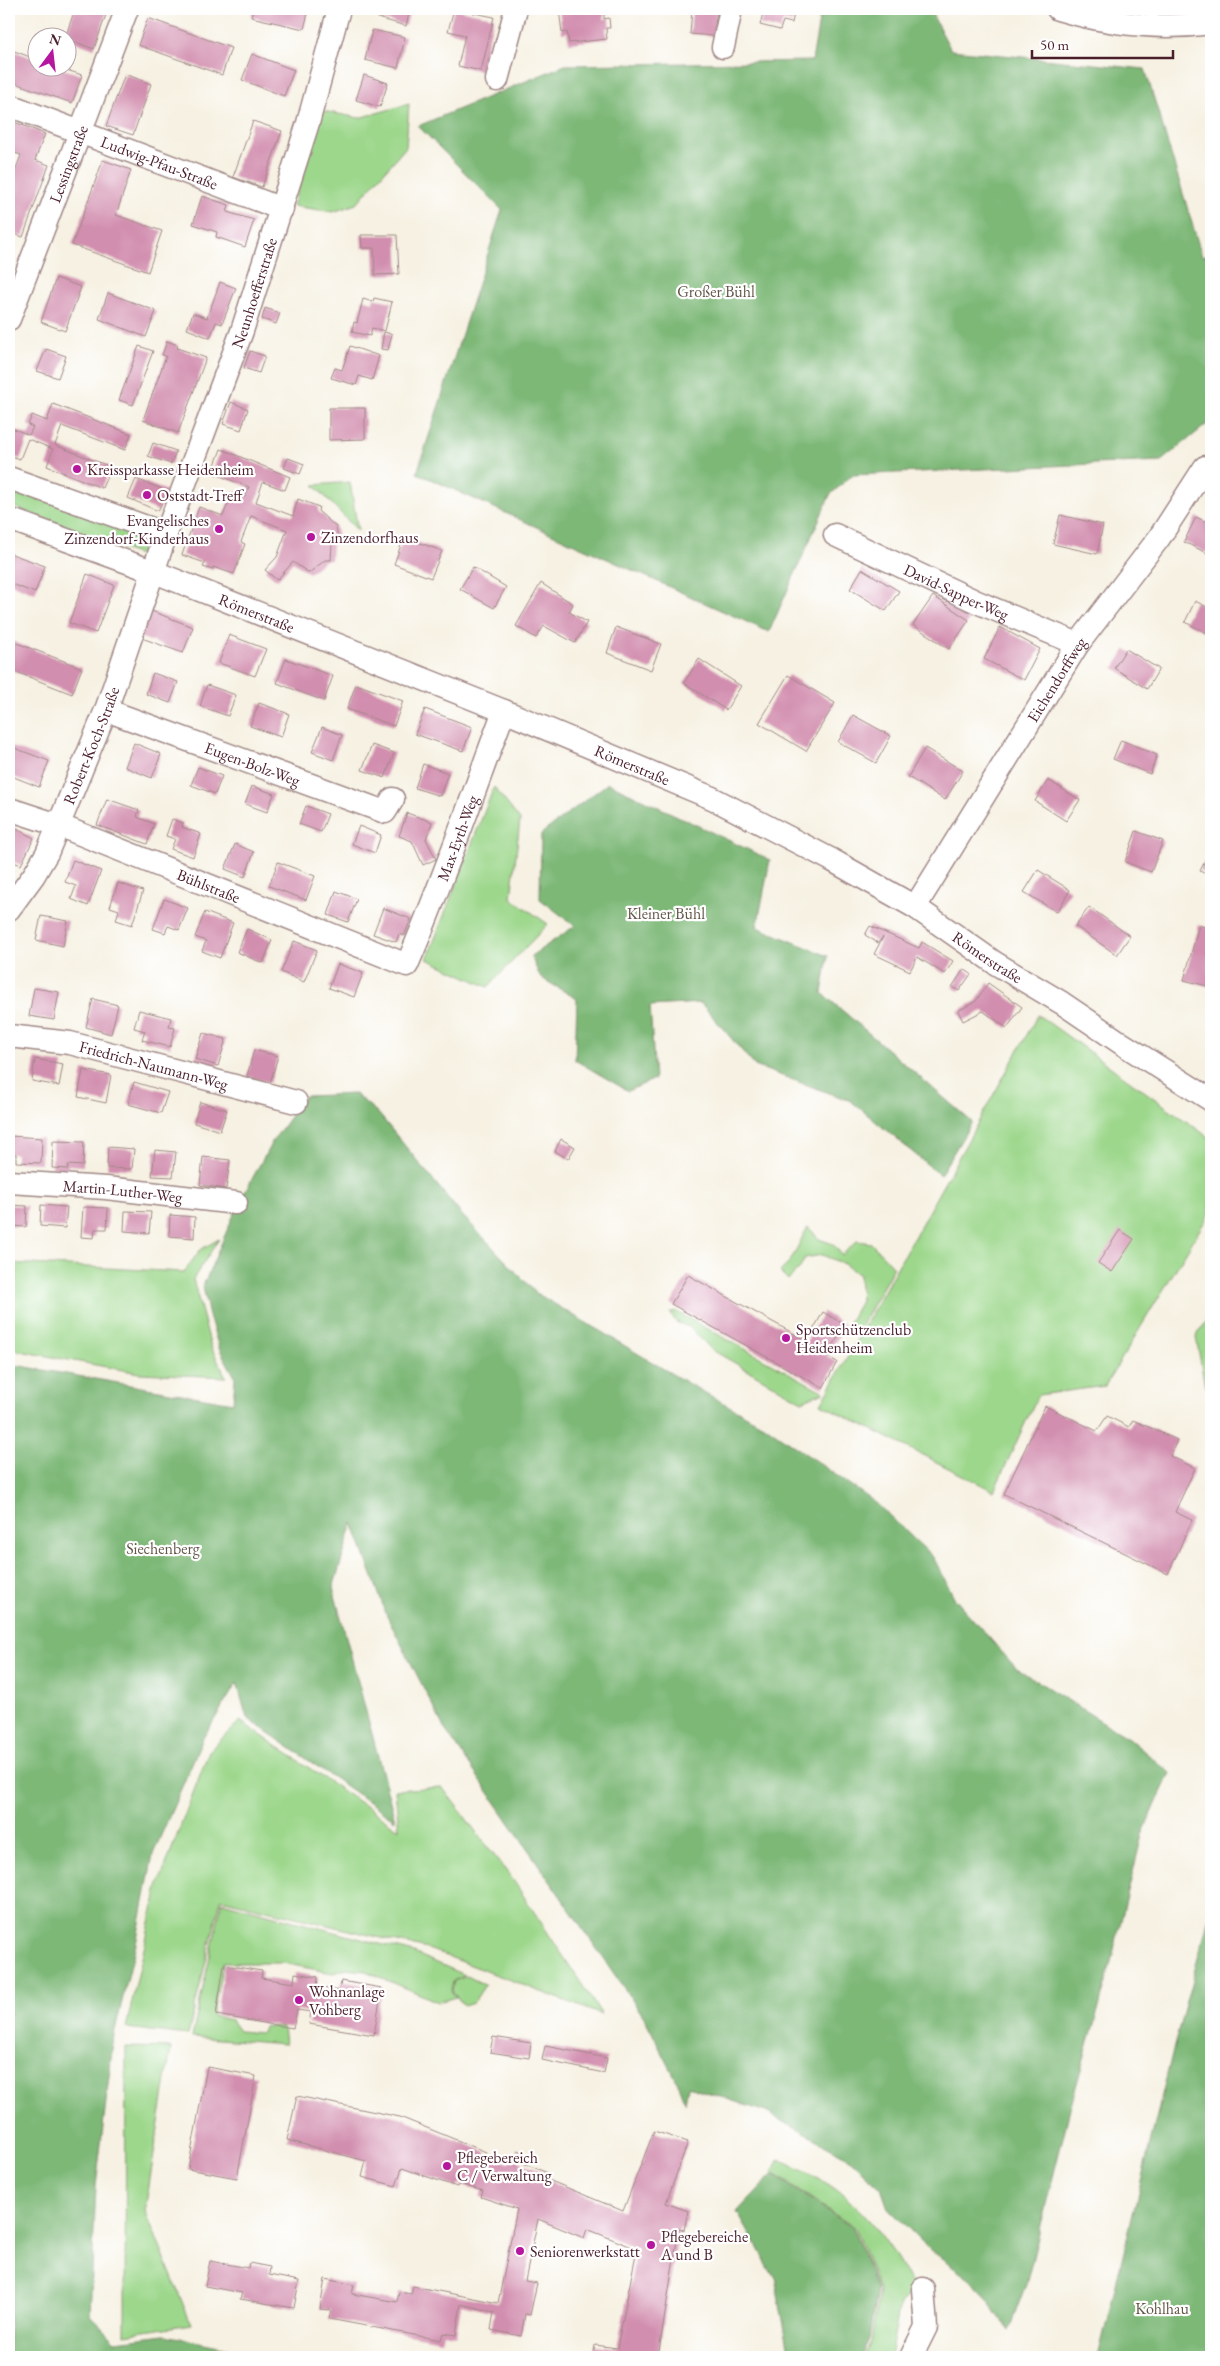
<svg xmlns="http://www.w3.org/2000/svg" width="1220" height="2366" font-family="'EB Garamond',serif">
	<rect width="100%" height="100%" fill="#fff"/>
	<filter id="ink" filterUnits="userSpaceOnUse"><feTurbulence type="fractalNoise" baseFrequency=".02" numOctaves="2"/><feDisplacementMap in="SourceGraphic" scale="10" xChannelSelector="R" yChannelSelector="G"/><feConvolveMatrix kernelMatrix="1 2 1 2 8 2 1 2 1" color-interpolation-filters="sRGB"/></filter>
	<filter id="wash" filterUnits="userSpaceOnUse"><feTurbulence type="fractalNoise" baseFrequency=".0096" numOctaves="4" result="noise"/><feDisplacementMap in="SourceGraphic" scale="20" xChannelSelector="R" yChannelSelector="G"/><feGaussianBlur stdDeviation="1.12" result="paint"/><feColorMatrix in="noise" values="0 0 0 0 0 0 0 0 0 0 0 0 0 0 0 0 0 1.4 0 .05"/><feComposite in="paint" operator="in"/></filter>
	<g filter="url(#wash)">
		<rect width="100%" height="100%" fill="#f6f1e2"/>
		<!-- green -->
		<path fill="#9cd78b" stroke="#737b5b" d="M409 104 406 147 356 204 333 212 293 206 323 111 359 118Z
			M9 480 148 533 139 555 9 505Z
			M350 482 358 531 314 485Z
			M494 787 520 820 511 898 548 924 488 987 427 959Z
			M1038 1015 1211 1139V1211L1105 1386 1038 1395 994 1491 821 1404Z
			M808 1227 819 1239 833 1244 842 1255 857 1241 871 1243 894 1267 856 1334 847 1326 861 1301 859 1275 844 1264 822 1255 805 1258 800 1268 788 1280 780 1272C796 1257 797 1245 808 1227Z
			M219 1239 193 1279 211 1347 226 1377 139 1373 9 1349V1263L184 1272 200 1250Z
			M675 1311 824 1392 802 1401 712 1350 689 1327 676 1322 670 1313Z
			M1211 1314V1390L1205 1386 1196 1337Z
			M240 1721 399 1829 395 1790 442 1787 513 1880 602 2015 431 1950 221 1899 188 2035 126 2028 159 1883 209 1751Z
			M222 1902 414 1953 465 1975 453 1981 451 1991 456 1997 438 2002 366 1971 346 1969 333 1973 283 1963H223L212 2016 231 2020 239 2031 262 2033 264 2026 283 2027 285 2044 192 2037Z
			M467 1976 485 1985 473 2003 464 2006 452 1991 454 1981Z
			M126 2047 171 2048 145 2210 191 2324 125 2334Z
			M779 2159C797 2169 818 2177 834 2188 870 2215 895 2250 914 2290L900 2303 890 2357H863L871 2341 879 2291 855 2228 772 2172Z"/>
		<!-- forest -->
		<path fill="#7db877" stroke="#646c51" d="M821 9H917L932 14 951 50 1145 69 1202 256 1211 253V421L1161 461 852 475 830 495 769 632 417 473 502 210 418 126 565 65 812 61Z
			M608 783 770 860 757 927 828 956 822 993 972 1122 940 1175 851 1101 755 1066 701 1003 650 1006 655 1079 628 1091 575 1060 577 999 540 977 531 956 575 926 540 899 541 834Z
			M355 1094 378 1113 461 1214 536 1293 689 1384 767 1427 876 1503 933 1557 955 1599 1016 1668 1127 1737 1170 1773 1142 1835 1105 1986 1073 2097 1027 2281 1009 2330 972 2280 929 2249 888 2208 881 2188 844 2155 766 2112 688 2086 685 2103 675 2077 644 2017 444 1728 387 1616 353 1523 333 1588 395 1820 247 1718 237 1683 203 1738 153 1854 136 1944 114 2034 96 2186 90 2315 116 2341 165 2335 272 2357H9V1364L233 1403 235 1377 219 1348 208 1312 203 1286 238 1205 272 1142 305 1096Z
			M1211 1910V2357H1098L1173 2050Z
			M773 2174 853 2228 877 2290 869 2338 861 2357H790L775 2278 737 2212Z"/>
		<g id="blocks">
			<!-- building -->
			<path fill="#d28eaf" d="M75 9H108L94 49 65 38Z
				M253 9H309L304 29 251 17Z
				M380 9H410L406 26 378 18Z
				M454 9 494 17 481 71 458 66 465 35 448 31Z
				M559 9H609V13L604 14V19L609 18 610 28H606L607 39 569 43 567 32 562 33Z
				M692 9H717L714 36 690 34Z
				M764 9H795L792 23 783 21 780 30 760 25Z
				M148 18 231 48 222 75 138 45Z
				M372 30 405 37 398 68 365 60Z
				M9 49 38 60V68H60L82 75 72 103 9 81Z
				M252 54 294 70 284 96 242 80Z
				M125 74 151 84 133 135 106 126Z
				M364 75 388 83 380 107 356 100Z
				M9 120 45 134 35 160 49 165 23 237 9 232V188L21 155 9 151Z
				M253 121 282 131 262 187 233 177Z
				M103 160 131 170 116 215 162 231 148 272 72 245Z
				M202 196 229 205 227 212 254 220 245 247 216 237 217 232 193 224Z
				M361 235H397L399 274 375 275 374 248H362Z
				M56 278 81 287 65 331 41 322Z
				M220 282 236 288 222 324 216 322 210 338 187 329 193 313 207 318Z
				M108 293 156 311 146 337 99 319Z
				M374 298 392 302 385 331 372 328 370 336 352 332 354 322 357 323 363 299 373 302Z
				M265 308 280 313 276 324 262 319Z
				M384 332 392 334 388 350 381 349Z
				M167 341 178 345 177 348 206 358 178 433 143 420 166 356 162 355Z
				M139 346 153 351 133 405 119 400Z
				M350 346 379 356 372 380 359 376 356 385 331 378 335 368 342 370Z
				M46 349 66 356 58 378 37 371Z
				M250 351 265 356 259 373 244 368Z
				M231 402 248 409 241 430 223 424Z
				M53 404 131 434 125 450 62 426 55 445 111 467 102 488 47 466 53 449 28 439 20 459 9 455V427L29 435 33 427 28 425 32 415 47 421Z
				M329 408H365V439L329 440Z
				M153 443 176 451 171 464 148 456Z
				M221 449 290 477 285 490 263 482 256 502 293 516 298 499 319 507 318 511 336 527 339 543 332 544 331 560H325L309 573 293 562 277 580 265 570 277 557 287 530 251 516 241 542 245 544 234 574 213 567V570L203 567 205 563 182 555 199 507 223 516 232 493 245 497 249 487 212 473Z
				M288 458 304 464 300 474 284 468Z
				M136 479 167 491 158 511 128 498Z
				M1060 515 1103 525 1097 554 1053 544Z
				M1196 517 1211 524V555L1184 542Z
				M404 537 442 551 431 578 394 564Z
				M9 553 45 566 35 593 9 583Z
				M473 567 506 587 494 608 460 589Z
				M862 569 899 591 886 611 850 589Z
				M87 574 114 585 96 633 69 623Z
				M541 583 573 604 569 612 587 622 575 643 544 626 536 638 516 626Z
				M933 596 969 620 949 649 913 625Z
				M1195 601 1211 609V635L1185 622Z
				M149 610 193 627 183 653 139 637Z
				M616 627 661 644 651 670 607 653Z
				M1000 627 1040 649 1024 680 984 659Z
				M229 635 266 649 255 676 219 663Z
				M9 640 82 668 72 694 9 669Z
				M1126 649 1159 669 1147 689 1114 668Z
				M286 659 333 676 324 701 277 683Z
				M699 659 741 686 726 710 684 683Z
				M153 673 178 682 170 703 146 694Z
				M788 675 835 703 806 751 759 723Z
				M356 684 403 701 394 726 347 709Z
				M207 685 236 695 228 716 200 706Z
				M259 703 289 714 281 737 250 726Z
				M425 709 472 727 463 751 415 734Z
				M853 715 891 736 876 763 838 742Z
				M322 727 342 735 333 760 312 752Z
				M1121 740 1157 755 1150 774 1113 759Z
				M134 743 161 754 152 778 125 767Z
				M372 745 394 753 385 778 362 770Z
				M9 746 49 761 39 787 9 775Z
				M925 748 963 771 945 800 908 777Z
				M423 764 448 773 440 796 415 788Z
				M198 767 222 776 215 794 191 785Z
				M1048 780 1080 800 1066 821 1035 801Z
				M252 786 274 794 267 812 245 804Z
				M107 799 139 810 137 817 154 824 147 844 97 825Z
				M306 806 328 814 321 832 299 824Z
				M407 813 432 822 426 839 436 859 423 865 412 841 399 836Z
				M172 819 183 823 182 827 201 834 193 857 171 849 175 839 166 836Z
				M9 825 34 838 21 865 11 861 9 866Z
				M359 826 381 835 375 853 352 844Z
				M1136 831 1163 841 1151 872 1125 862Z
				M235 844 254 852 245 877 225 869Z
				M1211 848V877L1200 871Z
				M73 860 101 871 88 906 71 899 76 886 65 882Z
				M278 862 315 876 306 900 269 886Z
				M1038 870 1070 890 1057 912 1024 892Z
				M118 883 143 891 132 925 116 920 119 910 110 907Z
				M336 891 357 899 348 922 328 915Z
				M164 899 188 908 179 930 168 926 165 933 153 929Z
				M1089 907 1130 936 1117 955 1075 926Z
				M383 908 411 919 404 936 399 934 396 942 373 934Z
				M205 912 233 923 220 958 202 951 206 941 195 937Z
				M41 916 68 921 63 946 36 940Z
				M1199 925 1211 929V987L1184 980Z
				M870 926 919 948 922 942 953 961 945 974 917 957 910 971 874 954 883 937 878 943 865 935Z
				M247 929 272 940 263 963 237 952Z
				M294 941 317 950 304 982 281 972Z
				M338 964 363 973 354 997 329 988Z
				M964 969 971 974 959 991 952 987Z
				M988 983 1022 1007 1007 1028 983 1011 963 1021 958 1011 976 1001Z
				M34 988 59 992 54 1020 29 1016Z
				M93 999 118 1005 111 1034 86 1027Z
				M139 1010 171 1018 169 1027 175 1028 170 1047 142 1040 145 1031 134 1028Z
				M203 1033 226 1039 218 1066 195 1059Z
				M254 1050 278 1056 270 1083 247 1076Z
				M35 1059 63 1064 59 1086 32 1081Z
				M83 1070 111 1075 106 1103 78 1097Z
				M134 1082 168 1092 161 1113 128 1104Z
				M200 1102 227 1110 220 1131 194 1123Z
				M9 1136 42 1138 41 1163 16 1162V1154H9Z
				M561 1139 575 1147 568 1159 555 1151Z
				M53 1141 84 1142 83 1166 68 1165V1169L52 1168Z
				M108 1147 134 1149 132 1169 107 1168Z
				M155 1150 176 1152 173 1177 152 1176Z
				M203 1157 230 1160 226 1189 200 1185Z
				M9 1205 27 1206 26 1227 9 1226Z
				M41 1205 67 1207 65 1228 40 1226Z
				M83 1207 108 1208 107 1229H95L94 1238 81 1237Z
				M125 1211 151 1212 149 1233 124 1231Z
				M170 1215 195 1217 194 1238 169 1236Z
				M1120 1230 1134 1239 1112 1272 1098 1263Z
				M688 1275 807 1341 823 1312 845 1325 827 1356 837 1362 823 1388 671 1304Z
				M1045 1406 1097 1431 1107 1416 1129 1427 1133 1420 1177 1440 1170 1456 1195 1468 1175 1512 1192 1520 1168 1574 1004 1494Z
				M224 1965 262 1971 261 1978 294 1983 295 1973 318 1977 317 1987 339 1991 341 1981 382 1988 374 2035 309 2024 311 2012 297 2010 293 2028 216 2015Z
				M493 2037 531 2043 529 2058 490 2052Z
				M545 2046 607 2058 604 2073 542 2060Z
				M207 2067 256 2076 237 2178 188 2169Z
				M297 2096 400 2117 486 2152 485 2156 510 2163 512 2160 515 2161 518 2150 523 2152 520 2162 548 2173 546 2179 623 2211 654 2131 688 2142 666 2203 688 2211 684 2230 679 2228 658 2357H593L595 2345 617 2348 637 2249 587 2229 584 2238 538 2219 525 2281 537 2283 530 2315 525 2314 521 2336 491 2330 494 2312 461 2304 456 2335 443 2333 441 2340 329 2319 331 2310 320 2309 325 2279 354 2285 352 2294 397 2302 399 2292 411 2294 413 2286 498 2303 517 2209 481 2197 483 2191 459 2184 457 2187 402 2168 396 2186 362 2177 366 2161 287 2140Z
				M210 2261 248 2268 249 2263 270 2267 269 2275 299 2281 294 2308 240 2299 242 2293 205 2286Z"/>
		</g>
	</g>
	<g filter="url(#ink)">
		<use href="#blocks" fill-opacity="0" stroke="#a08886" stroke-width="1"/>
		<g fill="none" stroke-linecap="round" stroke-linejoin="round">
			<defs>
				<g id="street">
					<path d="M1058 9C1108 24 1159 30 1211 23"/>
					<path d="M723 47 731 9"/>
					<path d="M497 80 516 9"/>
					<path id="s1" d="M9 105 282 209"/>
					<path id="s2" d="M9 319 127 9"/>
					<path d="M9 478 166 534"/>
					<path id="s3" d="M9 519 152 571 504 711 712 798 830 859 915 907 995 963 1062 1003 1121 1043 1211 1100"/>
					<path id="s4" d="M835 535 977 602 1078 644"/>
					<path id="s5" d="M106 710 385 812 393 799"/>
					<path id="s6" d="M9 809 58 825 407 965C443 882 472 796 504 711"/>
					<path id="s7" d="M915 907 1078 644 1159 538 1205 467 1211 470"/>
					<path id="s8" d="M9 909 34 875 47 853 106 710 166 534 242 331 308 123 339 9"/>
					<path id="s9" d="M9 1036 70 1043 296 1102"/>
					<path id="s10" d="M9 1182 106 1188 236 1203"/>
					<path d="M911 2357 926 2327 923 2289"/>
				</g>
			</defs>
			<!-- street casing -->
			<use href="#street" stroke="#a08886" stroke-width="25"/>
			<!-- street -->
			<use href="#street" stroke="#fff" stroke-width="22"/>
		</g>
	</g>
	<!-- markers -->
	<g fill="#b5179e" stroke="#fff" stroke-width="2">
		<circle cx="77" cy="469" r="5"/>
		<circle cx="147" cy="495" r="5"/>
		<circle cx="219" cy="529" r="5"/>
		<circle cx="311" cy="537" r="5"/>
		<circle cx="786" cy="1338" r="5"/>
		<circle cx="299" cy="2000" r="5"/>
		<circle cx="447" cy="2166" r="5"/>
		<circle cx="651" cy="2245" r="5"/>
		<circle cx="520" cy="2251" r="5"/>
	</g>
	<g text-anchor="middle" stroke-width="4.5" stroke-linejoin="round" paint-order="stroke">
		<!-- street labels -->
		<g font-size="16" fill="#4a1f2b" stroke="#fff">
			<text dy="6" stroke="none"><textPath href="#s2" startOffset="166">Lessingstraße</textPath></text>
			<text dy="6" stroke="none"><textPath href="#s1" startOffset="161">Ludwig-Pfau-Straße</textPath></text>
			<text dy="6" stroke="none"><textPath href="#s8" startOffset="665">Neunhoefferstraße</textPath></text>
			<text dy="6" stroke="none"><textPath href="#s4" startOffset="134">David-Sapper-Weg</textPath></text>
			<text dy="6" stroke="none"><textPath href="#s3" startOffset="265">Römerstraße</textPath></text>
			<text dy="6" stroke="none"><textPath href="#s7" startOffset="268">Eichendorffweg</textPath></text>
			<text dy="6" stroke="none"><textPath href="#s8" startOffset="184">Robert-Koch-Straße</textPath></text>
			<text dy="6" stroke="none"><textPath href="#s5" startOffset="156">Eugen-Bolz-Weg</textPath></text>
			<text dy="6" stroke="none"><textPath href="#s3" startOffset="670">Römerstraße</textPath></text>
			<text dy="6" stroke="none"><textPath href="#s6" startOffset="564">Max-Eyth-Weg</textPath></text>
			<text dy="6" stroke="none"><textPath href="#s6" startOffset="214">Bühlstraße</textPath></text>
			<text dy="6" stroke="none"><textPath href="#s3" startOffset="1075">Römerstraße</textPath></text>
			<text dy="6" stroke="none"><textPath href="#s9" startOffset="148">Friedrich-Naumann-Weg</textPath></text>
			<text dy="6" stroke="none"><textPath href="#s10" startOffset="114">Martin-Luther-Weg</textPath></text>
		</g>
		<!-- park labels -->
		<g font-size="16" fill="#635648" stroke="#fff">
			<text x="716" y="297">Großer Bühl</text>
			<text x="666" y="919">Kleiner Bühl</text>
			<text x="163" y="1554">Siechenberg</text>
			<text x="1162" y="2314">Kohlhau</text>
		</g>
		<!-- poi labels -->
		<g font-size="16" fill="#4a1f2b" stroke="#fff" text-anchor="start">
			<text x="87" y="475">Kreissparkasse Heidenheim</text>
			<text x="157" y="501">Oststadt-Treff</text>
			<text x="209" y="526" text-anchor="end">Evangelisches<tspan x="209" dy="18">Zinzendorf-Kinderhaus</tspan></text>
			<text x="321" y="543">Zinzendorfhaus</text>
			<text x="796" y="1335">Sportschützenclub<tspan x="796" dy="18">Heidenheim</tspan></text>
			<text x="309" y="1997">Wohnanlage<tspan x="309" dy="18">Vohberg</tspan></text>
			<text x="457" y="2163">Pflegebereich<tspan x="457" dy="18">C / Verwaltung</tspan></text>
			<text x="661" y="2242">Pflegebereiche<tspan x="661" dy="18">A und B</tspan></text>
			<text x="530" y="2257">Seniorenwerkstatt</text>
		</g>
	</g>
	<!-- margin -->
	<rect width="1220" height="2366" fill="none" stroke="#fff" stroke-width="30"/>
	<!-- north arrow -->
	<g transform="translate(52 52) rotate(15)"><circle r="24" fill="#ffffff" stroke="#b7a5aa"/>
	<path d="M0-4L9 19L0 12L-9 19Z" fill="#b5179e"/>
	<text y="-8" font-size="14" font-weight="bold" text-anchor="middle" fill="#4a1f2b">N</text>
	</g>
	<!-- scale -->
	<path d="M1032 50v8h141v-8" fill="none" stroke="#4a1f2b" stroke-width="2.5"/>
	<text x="1040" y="50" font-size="15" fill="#4a1f2b" stroke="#ffffff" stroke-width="4" paint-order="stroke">50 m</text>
</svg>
